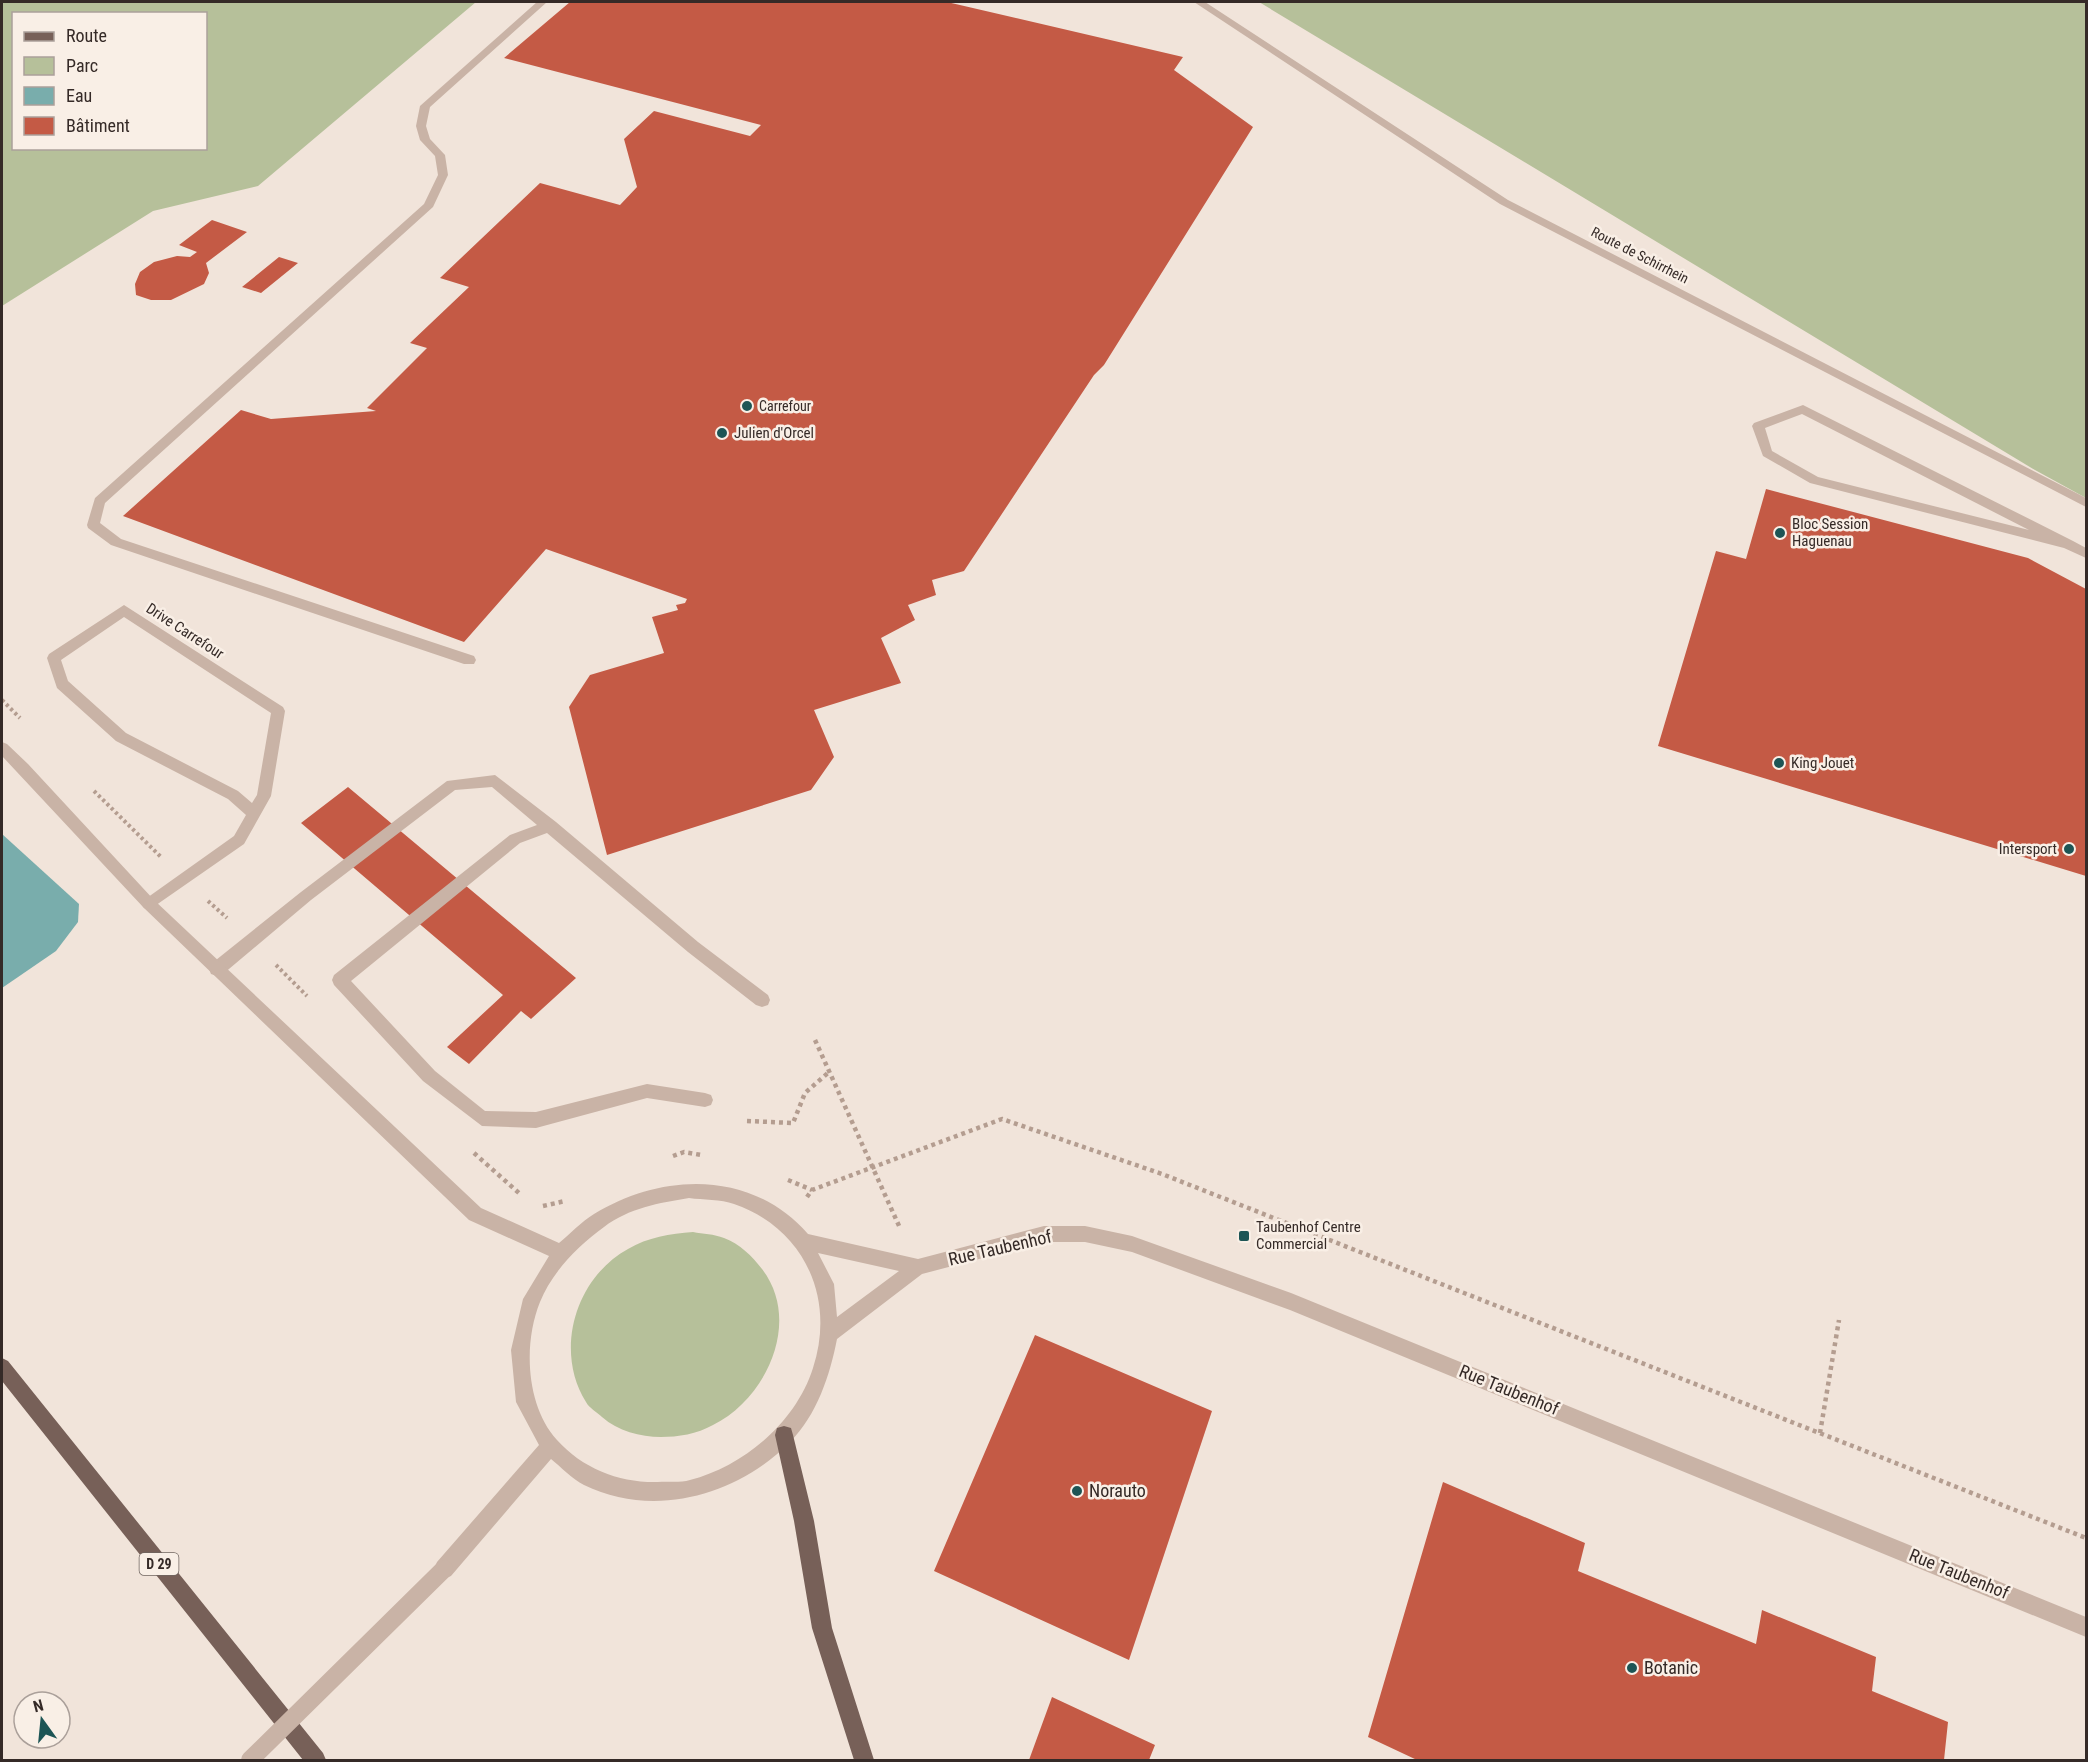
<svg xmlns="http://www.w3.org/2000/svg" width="2088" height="1762" font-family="'Roboto Condensed',sans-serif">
	<rect width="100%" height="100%" fill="#f1e4da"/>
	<!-- green -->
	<path fill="#b6c09a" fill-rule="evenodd" d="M2 2H476L258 186 153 211 2 306ZM14 14H206V148H14Z
		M1259 2H2086V498L2035 470Z
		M693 1232C703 1234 714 1234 724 1238 740 1244 752 1256 762 1269 802 1321 767 1398 713 1425 697 1434 678 1437 661 1437 640 1437 618 1431 602 1417 597 1412 589 1408 586 1402 554 1351 575 1278 628 1249 648 1237 670 1234 693 1232Z"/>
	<!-- water -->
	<path fill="#79adac" d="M2 834 79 904 78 922 56 951 2 988Z"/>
	<!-- building -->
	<path fill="#c45a45" d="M570 2H947L1183 57 1174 70 1253 127 1104 365 1094 375 964 571 932 580 936 595 908 605 915 620 881 638 901 683 814 710 834 757 811 790 607 855 569 707 590 675 664 653 652 617 678 610 676 605 685 603 687 599 546 549 464 642 123 516 241 410 271 419 376 411 367 408 427 348 410 343 469 287 440 278 540 183 620 205 637 187 624 139 654 111 750 136 761 125 504 58Z
		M212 220 247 232 206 263 209 273 204 284 171 300H151L136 295 135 284 140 272 154 262 177 256 190 257 197 252 179 245Z
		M279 257 298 263 261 293 242 287Z
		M1766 489 2028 558 2086 589V876L1658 746 1716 551 1746 559Z
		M348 787 576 978 531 1019 521 1011 469 1064 447 1047 503 995 301 823Z
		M1035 1335 1212 1411 1129 1660 934 1571Z
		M1443 1482 1585 1543 1578 1571 1756 1644 1762 1610 1876 1657 1872 1691 1948 1722 1944 1760H1417L1368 1737Z
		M1052 1697 1155 1745 1149 1760H1029Z"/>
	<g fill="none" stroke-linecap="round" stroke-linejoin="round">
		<!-- path-far1 -->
		<path stroke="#b49d90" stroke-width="4" stroke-dasharray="3 3" stroke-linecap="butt" d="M2 700 20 718
			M94 791 161 857
			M208 901 227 918
			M276 965 307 996"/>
		<!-- path -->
		<path stroke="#b49d90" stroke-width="4.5" stroke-dasharray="4 4" stroke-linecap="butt" d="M815 1040 900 1228
			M747 1121 793 1123 805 1093 829 1072
			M474 1153 520 1194
			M673 1156 684 1152 701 1155
			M788 1180 812 1190
			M807 1197 812 1190 1002 1119 1162 1174 2086 1538
			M543 1206 565 1201
			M1820 1433 1839 1320"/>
		<!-- service -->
		<path fill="#c9b3a6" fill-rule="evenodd" d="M537 2H547L430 107 426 126 430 139 445 155 448 175 433 207 105 503 100 523 121 539 474 656 476 660 474 664H464L111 545 88 528 87 525 95 498 424 204 438 175 435 156 420 140 416 126 420 106Z
			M1803 405 2073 541 2086 548V558L2064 548 1810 483 1763 456 1752 426 1754 423ZM1802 414 2029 530 1818 477 1772 451 1765 428Z
			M124 605 283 707 285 711 271 796 244 844 149 910 144 908 141 904 144 900 234 836 246 815 228 799 116 741 57 688 47 658 49 654ZM124 617 271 713 257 795 252 803 238 791 126 733 68 681 61 660Z
			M495 775 556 822 698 942 768 995 770 1000 768 1005 762 1007 756 1005 688 952 547 833 520 843 351 981 435 1071 485 1111 536 1112 647 1084 705 1093 711 1095 713 1100 711 1105 705 1107 647 1098 536 1128 482 1126 423 1081 334 985 332 980 334 975 510 835 537 825 492 787 455 790 311 900 223 974 217 976 211 974 209 969 211 964 301 892 447 781Z"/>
		<!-- minor -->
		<path fill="#c9b3a6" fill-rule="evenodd" d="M2 742 7 744 28 764 154 900 481 1208 559 1243C570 1234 582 1221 594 1214 663 1172 752 1170 808 1234L918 1259 1044 1226H1085L1132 1236 1291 1293 2086 1617V1637L1290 1310 1132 1252 1085 1242H1044L922 1274 837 1339C830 1375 817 1415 790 1442 737 1496 653 1519 584 1485 572 1479 561 1467 551 1459L451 1576 444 1579 437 1576 434 1569 437 1562 539 1445 516 1402 511 1350 523 1299 549 1256 469 1220 144 908 2 756ZM689 1198C703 1200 721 1199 734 1204 804 1228 836 1298 813 1368 796 1422 744 1466 690 1480 680 1483 668 1481 658 1482 620 1483 583 1469 557 1440 526 1406 523 1344 540 1302 552 1272 578 1246 604 1227 629 1208 659 1203 689 1198ZM818 1253 899 1271 837 1317 834 1284Z"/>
		<!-- tertiary -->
		<path fill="#c9b3a6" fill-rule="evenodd" d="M1194 2H1205L1508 200 2086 498V507L1500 204Z"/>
		<!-- primary -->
		<path fill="#776058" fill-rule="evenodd" d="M2 1358 8 1361 323 1753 326 1760H303L2 1381Z
			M784 1426 791 1428 793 1435 814 1521 832 1628 874 1760H854L812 1628 794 1521 775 1435 777 1428Z"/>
		<!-- minor-bridge -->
		<path stroke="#c9b3a6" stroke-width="18" d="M250 1760 444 1569"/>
	</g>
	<!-- markers -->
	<g fill="#1d5555" stroke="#f9efe6" stroke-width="2">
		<circle cx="747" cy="406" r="6"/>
		<circle cx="722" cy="433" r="6"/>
		<circle cx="1780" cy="533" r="6"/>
		<circle cx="1779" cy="763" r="6"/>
		<circle cx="2069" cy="849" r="6"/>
		<rect x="1238" y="1230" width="12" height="12" rx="3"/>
		<circle cx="1077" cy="1491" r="6"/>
		<circle cx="1632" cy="1668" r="6"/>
	</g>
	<g text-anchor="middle" stroke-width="5" stroke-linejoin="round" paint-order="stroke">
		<!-- far-street labels -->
		<g font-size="14" fill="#352a27" stroke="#f9efe6">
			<text transform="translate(1640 255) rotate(27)" y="5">Route de Schirrhein</text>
		</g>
		<!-- far-poi labels -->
		<g font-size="14" fill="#352a27" stroke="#f9efe6" text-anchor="start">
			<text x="759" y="411">Carrefour</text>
		</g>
		<!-- shield labels -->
		<rect fill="#f9efe6" stroke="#706560" stroke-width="1.5" x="139.5" y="1553" width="39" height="22" rx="4.5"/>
		<g font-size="14" font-weight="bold" fill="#352a27">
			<text x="159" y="1569">D 29</text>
		</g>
		<!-- poi labels -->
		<g font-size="15" fill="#352a27" stroke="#f9efe6" text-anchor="start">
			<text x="734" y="438">Julien d'Orcel</text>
			<text x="1792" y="529">Bloc Session<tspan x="1792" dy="17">Haguenau</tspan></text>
			<text x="1791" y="768">King Jouet</text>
			<text x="2057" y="854" text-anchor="end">Intersport</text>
			<text x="1256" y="1232">Taubenhof Centre<tspan x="1256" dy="17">Commercial</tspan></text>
		</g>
		<!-- street labels -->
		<g font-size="15" fill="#352a27" stroke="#f9efe6">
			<text transform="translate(185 631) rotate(33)" y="5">Drive Carrefour</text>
		</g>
		<!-- near-street labels -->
		<g font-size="18" fill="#352a27" stroke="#f9efe6">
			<text transform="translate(1000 1248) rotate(-13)" y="6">Rue Taubenhof</text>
			<text transform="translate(1509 1390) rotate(22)" y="6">Rue Taubenhof</text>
			<text transform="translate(1959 1574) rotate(22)" y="6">Rue Taubenhof</text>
		</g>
		<!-- near-poi labels -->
		<g font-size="18" fill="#352a27" stroke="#f9efe6" text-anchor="start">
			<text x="1089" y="1497">Norauto</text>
			<text x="1644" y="1674">Botanic</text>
		</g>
	</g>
	<!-- border -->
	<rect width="2088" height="1762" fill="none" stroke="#352a27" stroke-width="6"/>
	<!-- legend -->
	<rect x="12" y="12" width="195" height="138" fill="#f9efe6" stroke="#aba09a" stroke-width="1.5"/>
	<rect x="24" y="32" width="30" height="9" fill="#776058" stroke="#aba09a" stroke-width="1.5"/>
	<text x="66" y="42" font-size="18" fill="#352a27">Route</text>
	<rect x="24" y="57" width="30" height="18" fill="#b6c09a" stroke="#aba09a" stroke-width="1.5"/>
	<text x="66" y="72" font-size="18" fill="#352a27">Parc</text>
	<rect x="24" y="87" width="30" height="18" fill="#79adac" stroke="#aba09a" stroke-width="1.5"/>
	<text x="66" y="102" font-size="18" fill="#352a27">Eau</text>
	<rect x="24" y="117" width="30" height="18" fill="#c45a45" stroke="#aba09a" stroke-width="1.5"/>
	<text x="66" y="132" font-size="18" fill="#352a27">Bâtiment</text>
	<!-- north arrow -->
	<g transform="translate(42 1720) rotate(345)"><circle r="28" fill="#f9efe6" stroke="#aba09a" stroke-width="1.5"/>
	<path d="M0-4.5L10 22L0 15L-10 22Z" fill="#1d5555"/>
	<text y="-9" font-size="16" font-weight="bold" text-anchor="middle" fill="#352a27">N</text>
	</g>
</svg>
